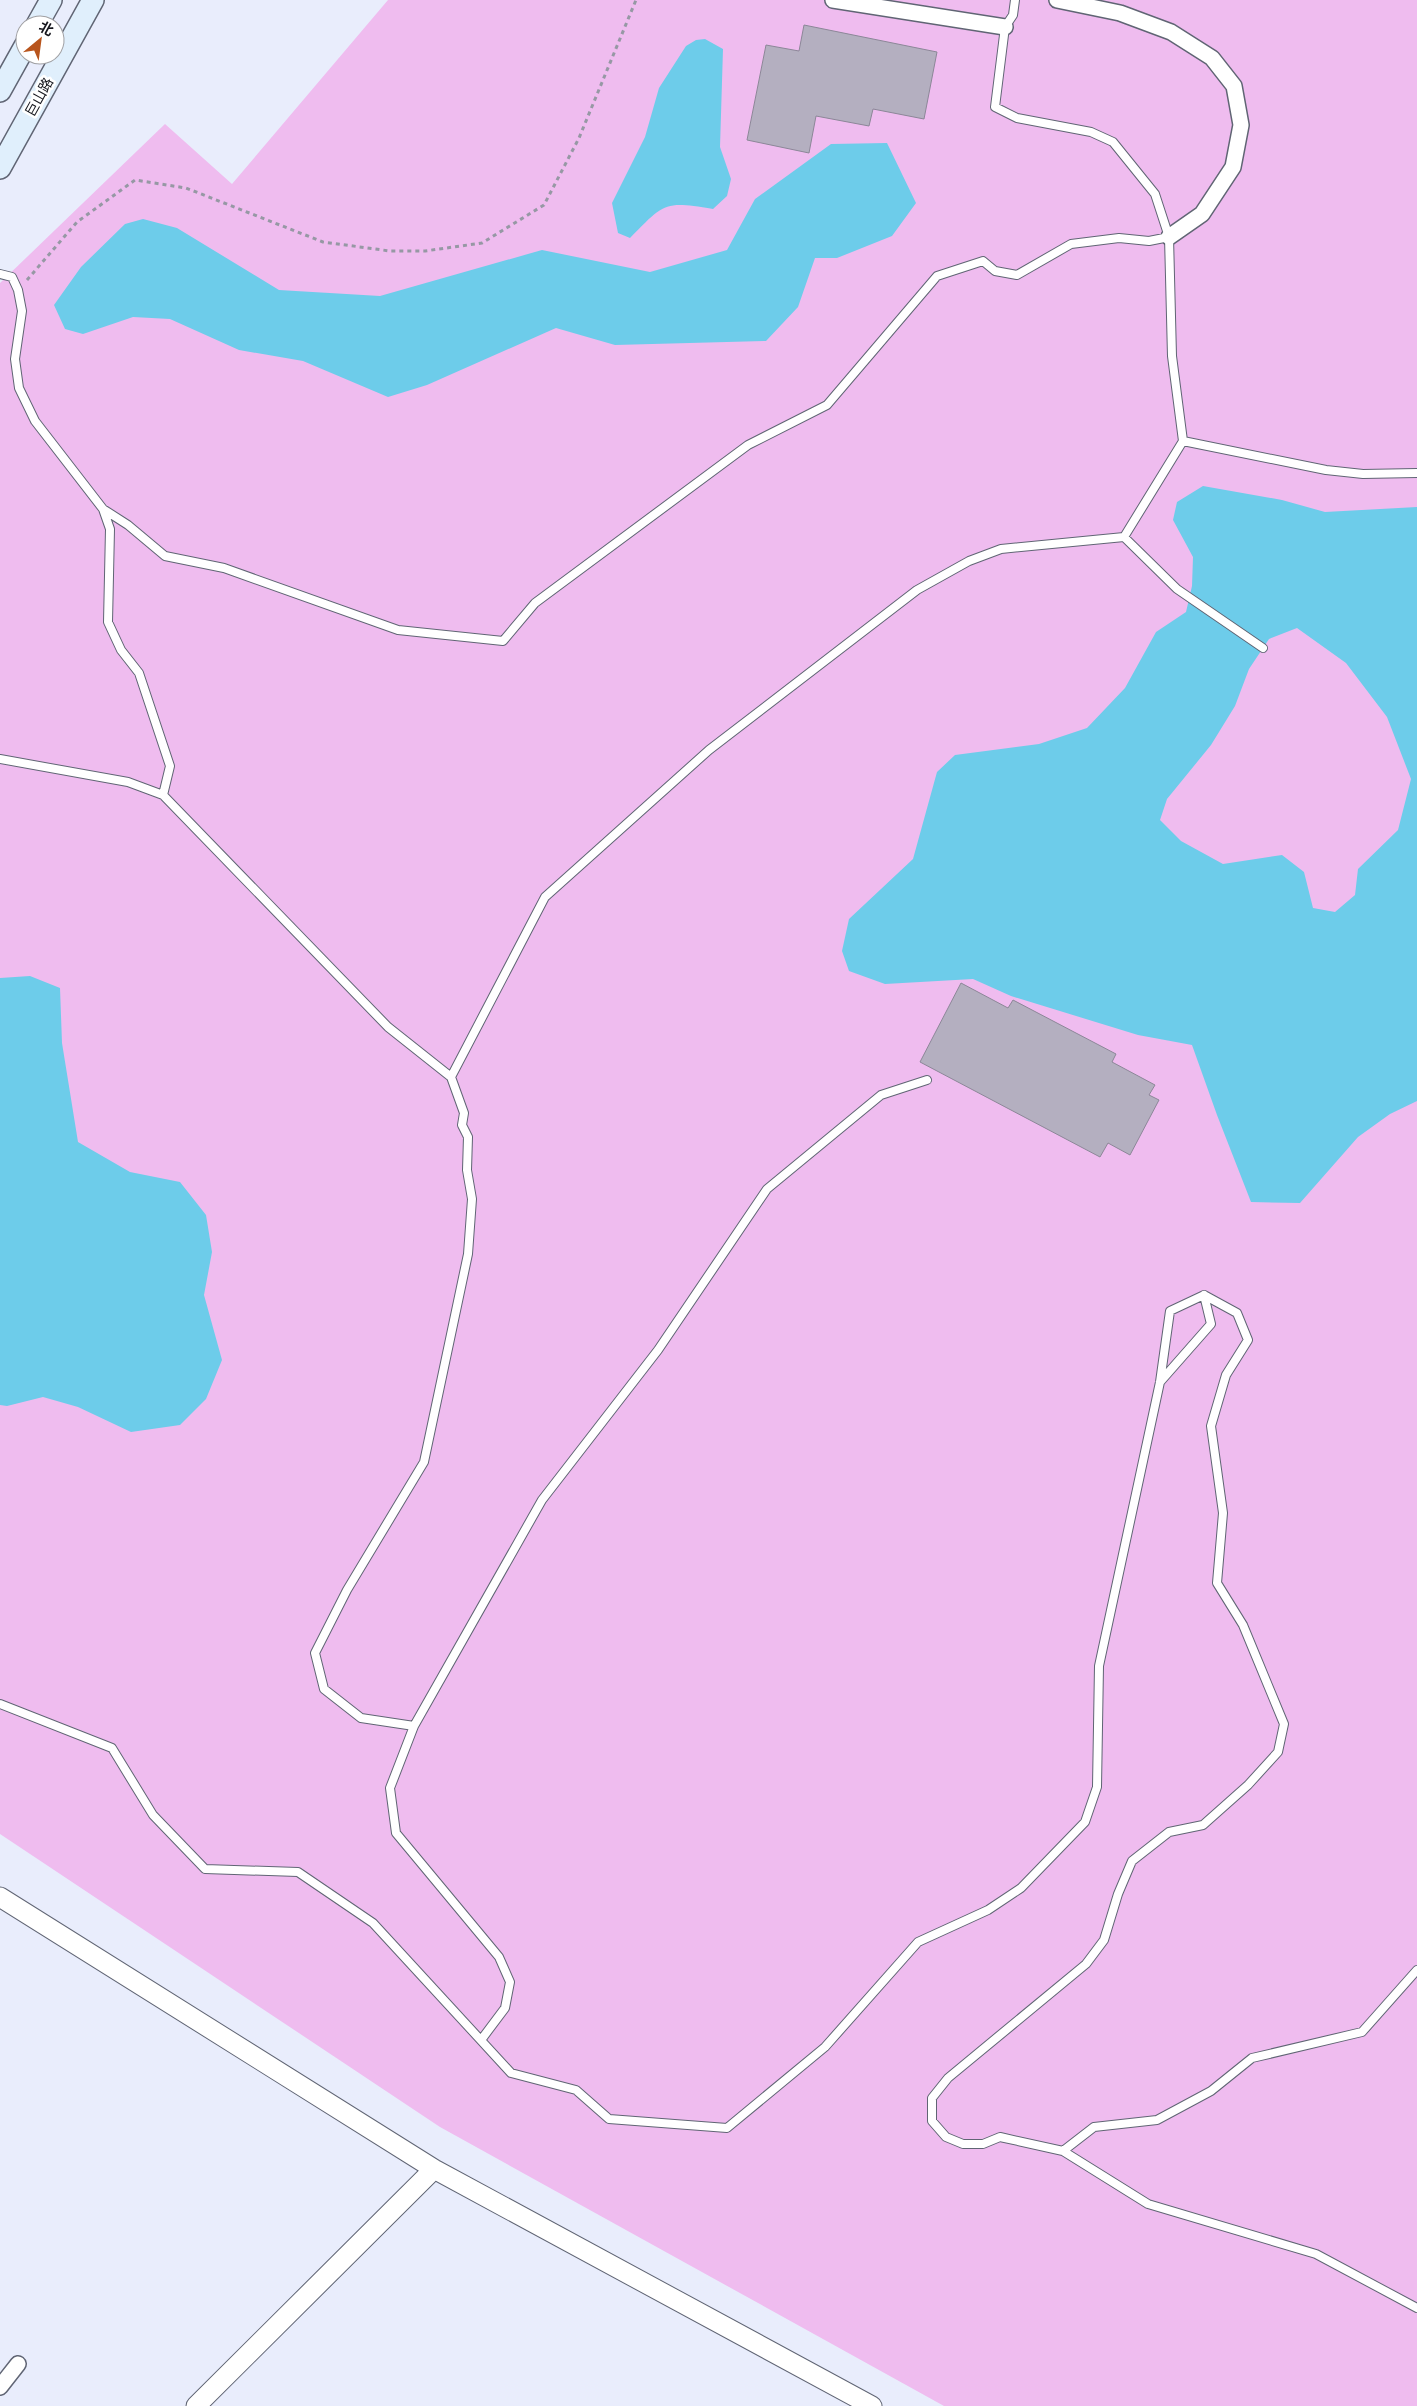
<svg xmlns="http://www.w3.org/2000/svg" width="1417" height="2406" font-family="'Fira Sans Condensed','Noto Sans SC',sans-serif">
	<rect width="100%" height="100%" fill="#e9edfc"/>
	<!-- green -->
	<path fill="#efbcef" d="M388 0H1417V2406H944L440 2127 0 1834V283L165 124 232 184Z"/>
	<!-- water -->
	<path fill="#6dccea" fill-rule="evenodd" d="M705 39 723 49 720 147 731 179 727 196 713 209C663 201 665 203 630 238L618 233 612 203 645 137 659 88 686 46 696 40Z
		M887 143 916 203 892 236 837 258H815L798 307 766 341 615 345 556 328 427 385 388 397 303 361 239 350 170 319 133 317 83 334 65 329 54 305 81 267 125 224 143 219 177 228 279 290 380 296 542 250 650 272 727 250 755 199 831 144Z
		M1203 486 1282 500 1325 512 1417 507V1101L1390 1114 1358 1137 1300 1203 1251 1202 1217 1115 1192 1045 1138 1035 1011 996 973 979 885 984 849 971 842 951 849 919 913 859 937 772 955 755 1039 744 1087 728 1125 688 1156 632 1186 612 1192 586 1193 557 1173 520 1177 502ZM1297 628 1346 663 1387 717 1411 779 1398 830 1358 869 1355 895 1335 912 1313 908 1304 872 1282 855 1223 864 1181 841 1160 820 1167 799 1211 745 1235 706 1249 669 1269 639Z
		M30 976 60 988 62 1043 78 1142 130 1172 180 1182 206 1215 212 1252 204 1295 222 1360 206 1399 180 1425 131 1432 78 1407 43 1397 7 1406 0 1405V978Z"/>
	<!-- building -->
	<path fill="#b4afc0" stroke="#8c8798" d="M804 25 937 52 924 119 873 109 869 126 816 116 809 153 747 140 766 45 799 51Z
		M961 983 1008 1008 1013 1000 1116 1054 1112 1062 1155 1085 1149 1095 1159 1100 1130 1155 1108 1143 1100 1157 920 1062Z"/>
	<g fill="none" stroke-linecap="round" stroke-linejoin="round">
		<defs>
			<path id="service" d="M0 274 12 277 18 290 22 311 15 359 19 388 35 421 103 509 110 529 108 622 121 650 139 673 170 766 163 795
				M1183 441 1326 470 1363 474 1417 473
				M103 509 128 525 165 556 224 568 398 630 503 641 535 603 748 445 827 405 937 276 983 261 995 271 1017 275 1071 244 1119 238 1149 241 1169 237
				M1124 537 1177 589 1263 648
				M0 759 128 782 163 795 388 1027 451 1077 464 1113 462 1125 468 1137 467 1170 472 1199 468 1254 424 1462 347 1590 315 1653 324 1689 361 1718 414 1726
				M451 1077 545 897 709 750 917 590 969 561 1001 549 1124 537 1183 441 1172 356 1169 237 1155 194 1113 142 1091 132 1017 118 995 107 1005 27 1013 15 1015 0
				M1204 1295 1237 1313 1248 1340 1226 1375 1211 1426 1223 1513 1217 1583 1243 1625 1284 1724 1278 1752 1248 1785 1203 1825 1169 1832 1132 1861 1118 1894 1104 1940 1086 1964 948 2078 932 2098V2121L946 2137 963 2144H983L1000 2137 1063 2151 1148 2204 1316 2254 1417 2308
				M0 1704 112 1748 153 1815 205 1869 298 1872 373 1923 511 2073 576 2090 609 2119 727 2128 825 2047 918 1942 988 1910 1021 1888 1085 1822 1097 1787 1099 1666 1160 1382 1170 1311 1204 1295 1211 1324 1160 1382
				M481 2040 505 2008 510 1982 499 1957 396 1833 390 1788 414 1726 542 1500 658 1350 767 1189 881 1095 927 1080
				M1063 2151 1094 2127 1157 2120 1211 2091 1252 2058 1362 2032 1417 1970"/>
			<path id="minor" d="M833 0 1005 27
				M1057 0 1120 13 1171 32 1212 58 1234 86 1241 125 1233 167 1202 214 1169 237
				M0 2387 18 2364"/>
			<path id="tertiary" d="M0 1897 434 2169 872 2406
				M196 2406 434 2169"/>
			<path id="secondary" d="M37 25 51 0
				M0 91 25 46
				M0 168 93 0"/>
		</defs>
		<!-- service casing -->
		<use href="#service" stroke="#606574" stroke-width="10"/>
		<!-- minor casing -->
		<use href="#minor" stroke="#606574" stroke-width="18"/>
		<!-- tertiary casing -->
		<use href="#tertiary" stroke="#606574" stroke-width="21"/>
		<!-- secondary casing -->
		<use href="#secondary" stroke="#606574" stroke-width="24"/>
		<!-- path -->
		<path stroke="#9698a4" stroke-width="3" stroke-dasharray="4 4" stroke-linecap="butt" d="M27 280 77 222 135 180 186 188 323 242 390 251H425L482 243 544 205 579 138 636 0"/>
		<!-- service -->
		<use href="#service" stroke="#fff" stroke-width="8"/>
		<!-- minor -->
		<use href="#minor" stroke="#fff" stroke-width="15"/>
		<!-- tertiary -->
		<use href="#tertiary" stroke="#fff" stroke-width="19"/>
		<!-- secondary -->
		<use href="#secondary" stroke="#e0effc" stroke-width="21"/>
	</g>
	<g text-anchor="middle" stroke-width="5" stroke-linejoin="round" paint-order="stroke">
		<!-- street labels -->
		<g font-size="14" fill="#14151c" stroke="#fff">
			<text transform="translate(39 97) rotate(-61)" y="5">巨山路</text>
		</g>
	</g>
	<!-- north arrow -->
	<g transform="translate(40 40) rotate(29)"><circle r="24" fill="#ffffff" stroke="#a1a1a4"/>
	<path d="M0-4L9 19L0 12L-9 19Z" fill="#b8551d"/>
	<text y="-8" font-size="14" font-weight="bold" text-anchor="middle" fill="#14151c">北</text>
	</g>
</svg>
